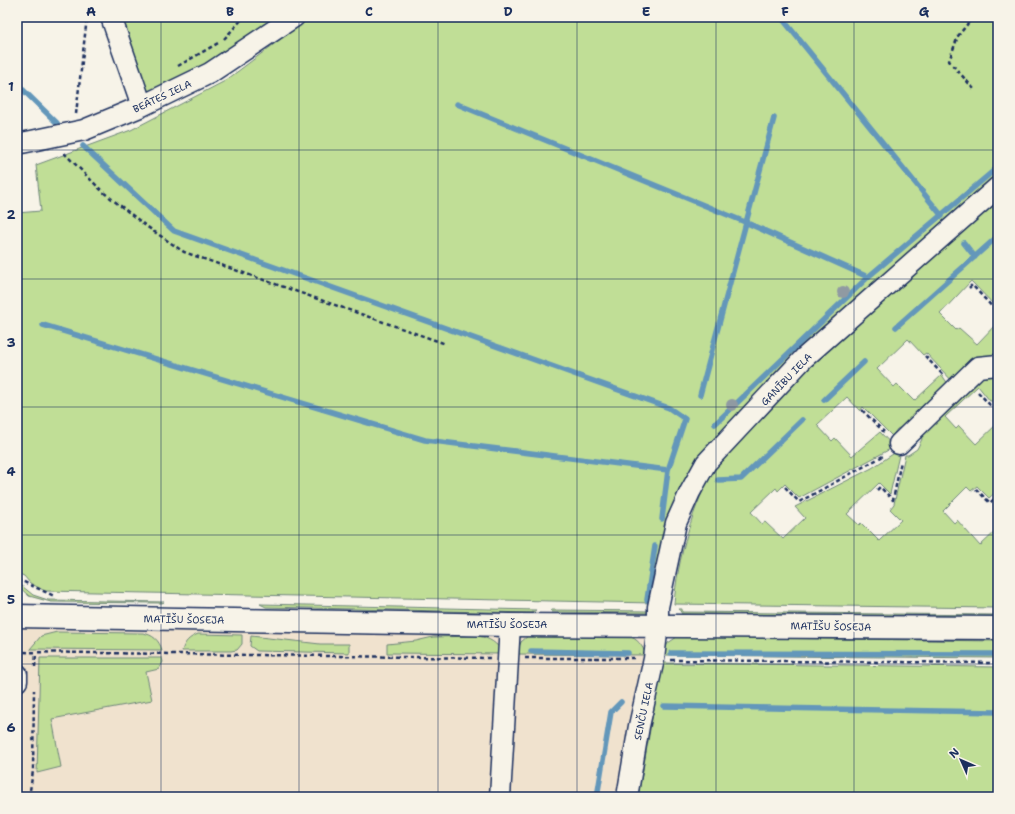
<svg xmlns="http://www.w3.org/2000/svg" width="1015" height="814" font-family="'Shantell Sans',sans-serif">
	<rect width="100%" height="100%" fill="#f7f3e8"/>
	<filter id="ink" filterUnits="userSpaceOnUse"><feTurbulence type="fractalNoise" baseFrequency=".025" numOctaves="2"/><feDisplacementMap in="SourceGraphic" scale="8" xChannelSelector="R" yChannelSelector="G"/><feConvolveMatrix kernelMatrix="1 2 1 2 8 2 1 2 1" color-interpolation-filters="sRGB"/></filter>
	<g filter="url(#ink)">
		<!-- built -->
		<path fill="#f0e2ce" d="M17 616 658 624 629 797H17Z"/>
		<!-- green -->
		<path fill="#c0de96" stroke="#6e867a" d="M121 17H276L207 66 144 98Z
			M310 17H998V181L717 443 654 603 45 591 30 583 24 576 17 573V213L41 211 36 165 131 130 225 81Z
			M998 198V309L971 281 940 314 956 330 959 328 977 344 998 322V359L954 383 926 353 923 355 908 339 877 369 894 387 897 384 914 401 942 375 950 387 906 425 897 429 892 436 863 407 860 411 847 397 817 425 832 441 835 438 852 456 880 432 894 447 799 498 785 484 778 491 776 488 751 512 762 524 765 522 783 539 805 518 795 507 872 468 896 452 899 455 890 494 879 483 847 514 859 525 861 523 879 541 901 520 890 509 894 504 905 455H908L917 449 922 439 918 431 980 371 998 369V401H990L978 386 945 417 956 429 959 426 976 444 998 423V490L989 498 977 486 971 491 967 487 943 511 954 523 957 520 980 546 998 529V608L674 604C677 561 693 503 716 466 733 441 759 419 780 398 849 327 925 263 998 198Z
			M18 586H22L33 595 48 600 164 602 162 603 51 602 29 596Z
			M260 604 536 610 532 613 266 607Z
			M679 609H682V612L998 615V617L682 614Z
			M551 610 651 611 649 613 552 612Z
			M57 632 143 633C153 635 159 640 162 650L30 649 41 636Z
			M198 634 242 635V644L237 650 231 651H182C185 641 189 638 198 634Z
			M251 636 320 644H349V653L257 651 250 646Z
			M478 636C489 638 498 643 503 654L387 653V644L416 641 433 637Z
			M528 636H628C638 639 642 645 646 655L516 654 521 642Z
			M677 637 998 641V658L662 655 668 643Z
			M40 658H162L163 662 159 669 146 672 152 700 52 719 61 767 37 773Z
			M662 663 998 667V797H638Z"/>
		<g fill="none" stroke-linecap="round" stroke-linejoin="round">
			<!-- stream -->
			<path stroke="#6497ba" stroke-width="5.5" d="M781 17 942 216
				M17 84 57 123
				M457 104 745 222 868 277
				M83 146 174 231 669 408 685 419 668 470 662 519
				M964 243 975 257
				M43 325 425 440 668 470
				M896 327 998 236
				M700 395 774 118
				M824 400 864 362
				M715 424 868 277 998 167
				M718 480 741 479 802 420
				M647 600 655 546
				M531 651 628 653
				M671 653 998 654
				M664 706 998 712
				M597 797 611 712 621 702"/>
			<defs>
				<path id="minor" d="M111 17 142 106
					M17 144 84 130 142 106 210 73 294 17
					M899 444 978 367 998 365
					M17 674V681
					M500 797 510 625
					M627 797 639 726 654 659 658 624V607L676 523 690 492 706 463 804 358 998 187"/>
				<path id="major" d="M17 616 510 625 998 628"/>
			</defs>
			<!-- minor casing -->
			<use href="#minor" stroke="#1b2f5e" stroke-width="23"/>
			<!-- major casing -->
			<use href="#major" stroke="#1b2f5e" stroke-width="25"/>
			<!-- path -->
			<path stroke="#1b2f5e" stroke-width="2.5" stroke-dasharray="4 3" stroke-linecap="butt" d="M973 17 958 36 949 61 974 89
				M224 39 244 17
				M178 66 220 42
				M76 114 87 17
				M64 153 103 192 146 226 184 252 446 344
				M969 288 972 285 998 313
				M925 356 943 375
				M978 392 990 405 998 404
				M862 410 884 432
				M785 487 799 502 885 455
				M976 489 990 503 998 495
				M877 490 880 487 893 500 901 461
				M17 581H22L54 596
				M17 652 490 658
				M525 658H636
				M671 660 998 663
				M35 667 36 653
				M29 797 33 771 34 690"/>
			<!-- minor -->
			<use href="#minor" stroke="#f7f3e8" stroke-width="20"/>
			<!-- major -->
			<use href="#major" stroke="#f7f3e8" stroke-width="22"/>
		</g>
		<!-- trees -->
		<g fill="#909aa2">
			<circle cx="843" cy="292" r="6"/>
			<circle cx="732" cy="405" r="6"/>
		</g>
	</g>
	<!-- grid -->
	<path fill="none" stroke="#1b2f5e" stroke-width="1" stroke-opacity="0.55" d="M161 17V797M299 17V797M438 17V797M577 17V797M716 17V797M854 17V797M17 150H998M17 279H998M17 407H998M17 535H998M17 664H998"/>
	<g text-anchor="middle" stroke-width="3.5" stroke-linejoin="round" paint-order="stroke">
		<!-- street labels -->
		<g font-size="10" fill="#1b2f5e" stroke="#f7f3e8">
			<text transform="translate(162 96) rotate(-25)" y="4">BEĀTES IELA</text>
			<text transform="translate(786 379) rotate(-46)" y="4">GANĪBU IELA</text>
			<text transform="translate(184 619) rotate(1)" y="4">MATĪŠU ŠOSEJA</text>
			<text x="507" y="628">MATĪŠU ŠOSEJA</text>
			<text transform="translate(831 626) rotate(1)" y="4">MATĪŠU ŠOSEJA</text>
			<text transform="translate(643 711) rotate(-78)" y="4">SENČU IELA</text>
		</g>
	</g>
	<!-- margin -->
	<rect width="1015" height="814" fill="none" stroke="#f7f3e8" stroke-width="44"/>
	<!-- north arrow -->
	<g transform="translate(961 760) rotate(315)" stroke="#f7f3e8" stroke-width="3" paint-order="stroke">
	<path d="M0-3L7 15L0 10L-7 15Z" fill="#1b2f5e"/>
	<text y="-6" font-size="11" font-weight="bold" text-anchor="middle" fill="#1b2f5e">N</text>
	</g>
	<rect x="22" y="22" width="971" height="770" fill="none" stroke="#1b2f5e" stroke-width="1.5"/>
	<g font-size="13" text-anchor="middle" font-weight="bold" fill="#1b2f5e">
		<text x="91" y="16">A</text>
		<text x="230" y="16">B</text>
		<text x="369" y="16">C</text>
		<text x="508" y="16">D</text>
		<text x="646" y="16">E</text>
		<text x="785" y="16">F</text>
		<text x="924" y="16">G</text>
		<text x="11" y="91">1</text>
		<text x="11" y="219">2</text>
		<text x="11" y="347">3</text>
		<text x="11" y="476">4</text>
		<text x="11" y="604">5</text>
		<text x="11" y="732">6</text>
	</g>
</svg>
